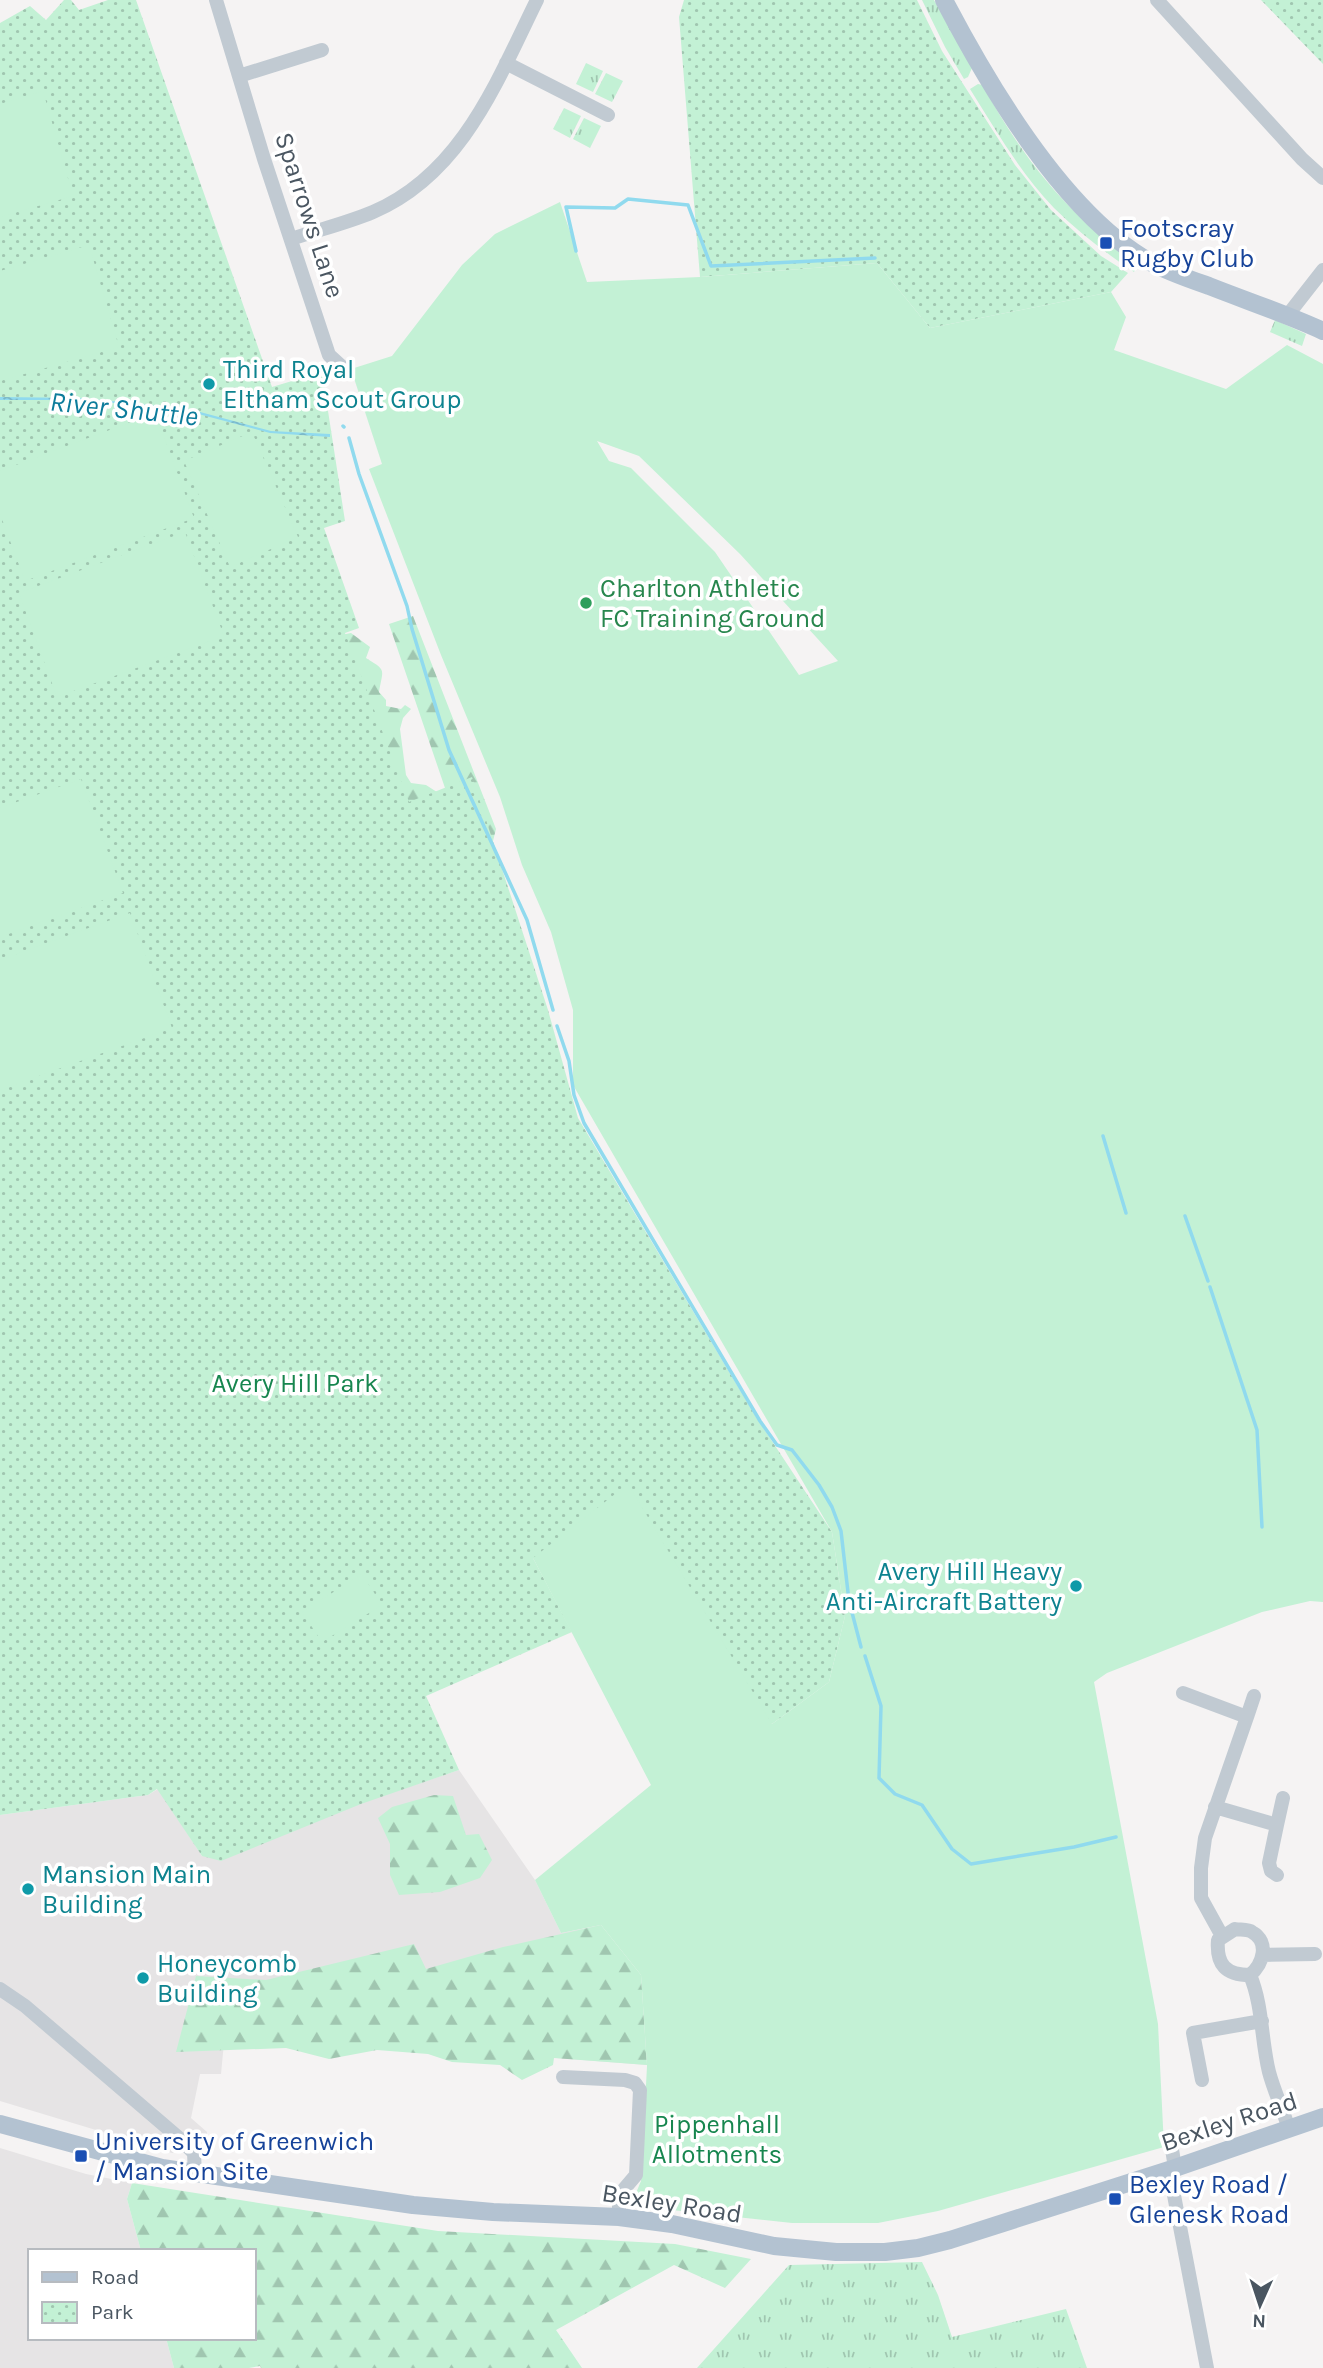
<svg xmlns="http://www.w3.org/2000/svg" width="1323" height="2368" font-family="Karla,sans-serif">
	<defs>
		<pattern id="grass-tufts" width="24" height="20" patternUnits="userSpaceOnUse" patternTransform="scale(1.75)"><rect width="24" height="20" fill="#c3f1d5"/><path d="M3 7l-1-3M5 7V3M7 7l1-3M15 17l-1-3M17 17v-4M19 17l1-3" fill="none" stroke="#a0c6b0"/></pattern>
		<pattern id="forest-firs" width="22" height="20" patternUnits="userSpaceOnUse" patternTransform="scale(1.75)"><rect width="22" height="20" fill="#c3f1d5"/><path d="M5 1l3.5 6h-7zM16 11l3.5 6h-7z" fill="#a0c6b0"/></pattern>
		<pattern id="park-dots" width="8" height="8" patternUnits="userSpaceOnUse" patternTransform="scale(1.75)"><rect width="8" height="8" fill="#c3f1d5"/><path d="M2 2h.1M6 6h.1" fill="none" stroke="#a0c6b0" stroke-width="1.8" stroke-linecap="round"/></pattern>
		<pattern id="water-ripples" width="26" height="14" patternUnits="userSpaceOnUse" patternTransform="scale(1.75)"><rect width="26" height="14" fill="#90daee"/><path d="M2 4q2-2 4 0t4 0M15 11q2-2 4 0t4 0" fill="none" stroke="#78b4c4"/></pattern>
	</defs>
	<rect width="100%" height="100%" fill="#f5f3f3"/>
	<!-- education -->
	<path fill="#e6e4e5" d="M459 1770 535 1880 561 1933 601 1925 647 2065 225 2032 221 2074H200L191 2118 207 2132V2136L198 2147 190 2140 181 2151 172 2153 0 2101V1815L148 1795 158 1789 202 1856Z
		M0 2148 86 2174 132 2183 127 2199 141 2251H30V2338H166L174 2368H0Z"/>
	<!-- grass -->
	<path fill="url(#grass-tufts)" d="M922 0H934L972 68 968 77 964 79 945 47Z
		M586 63 603 71 593 92 576 84Z
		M606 73 623 81 612 102 595 94Z
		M978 84 983 85C1007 131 1041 180 1079 216 1097 234 1117 249 1137 265L1134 272C1106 253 1078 232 1054 208 1021 174 995 129 970 89Z
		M564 108 581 116 570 138 553 129Z
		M584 118 601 126 590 148 573 139Z
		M1275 320 1306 334 1302 346 1270 332Z
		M922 2262 938 2295 952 2337 1066 2309 1087 2368H697L789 2265Z"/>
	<!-- forest -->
	<path fill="url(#forest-firs)" d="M413 616 496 829 493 841 445 788 389 624Z
		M351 633 370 647 366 658C387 671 383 668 379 692L386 700V706L401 709 405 705 411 709 403 718 400 729 406 775 411 783 426 785 440 794 409 817 341 635Z
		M434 1795 453 1796 466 1835 479 1834 492 1860 480 1878 440 1892 399 1895 390 1875V1844L378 1818 392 1807Z
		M601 1925 641 1975 647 2065 554 2058 553 2065 522 2080 500 2065 452 2062 428 2054 377 2050 329 2059 286 2048 176 2052 196 1976 266 1980 414 1944 426 1969 503 1947Z
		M132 2183 438 2231 675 2244 751 2259 725 2288 674 2265 556 2330 582 2368H261L260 2366 249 2368H174L166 2338H254V2251H141L127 2199Z"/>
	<!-- park -->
	<path fill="url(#park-dots)" d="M64 0H71L79 10 108 0H136L272 387 322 372 345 521 324 528 359 628 345 633 409 802 472 777 548 1010 578 1118 756 1417 832 1532 845 1616 829 1682 772 1724 533 1558 572 1632 426 1696 459 1770 361 1804 221 1861 202 1856 157 1789 148 1795 0 1815V23L30 6 46 20Z
		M684 0H917L942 51 1015 165 1051 210 1101 256 1128 273 1111 292 930 328 877 263 700 277 679 17Z
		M1261 0H1323V64Z"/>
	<!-- garden -->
	<path fill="#c3f1d5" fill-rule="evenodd" d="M43 91 73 196 0 217V104Z
		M560 202 587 282 700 277 877 263 930 328 1111 292 1126 317 1114 350 1226 389 1287 345 1323 364V1602L1310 1601 1262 1612 1107 1673 1094 1682 1158 2024 1164 2147 938 2211 878 2223H792L635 2206 636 2193 641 2181 647 2066 641 1975 601 1925 561 1933 535 1880 651 1785 533 1558 628 1484 772 1724 829 1682 845 1616 832 1532 573 1085V1010L551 932 522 865 500 797 441 655 369 469 382 464 351 369 392 356 462 265 495 234ZM597 441 639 456 740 554 838 661 799 675 715 552 631 468 609 461Z
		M89 245 119 347 0 381V271Z
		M155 413 194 518 25 581 0 514V471Z
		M252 432 298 537 230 567 184 461Z
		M185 532 224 636 57 697 19 593Z
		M81 779 123 893 0 937V808Z
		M130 913 172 1028 0 1090V960Z
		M362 1574 382 1605 322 1642 302 1612Z"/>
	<!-- water -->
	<path fill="url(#water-ripples)" d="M0 397 82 398 189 409 271 431 330 434V437L270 433 187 411 85 400H0Z"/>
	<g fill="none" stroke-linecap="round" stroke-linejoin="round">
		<!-- stream -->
		<path stroke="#90daee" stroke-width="3.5" d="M576 251 566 207 615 208 628 199 688 205 711 266 875 258
			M343 426 344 427
			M349 438 359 474 407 606 412 629 449 750 527 920 553 1010
			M557 1026 569 1061 574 1095 584 1123 760 1421 777 1445 792 1450 819 1485 832 1507 841 1531 849 1601 861 1647
			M1103 1136 1126 1213
			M1185 1216 1208 1281
			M1210 1287 1257 1430 1262 1527
			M865 1656 881 1706 879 1778 895 1794 922 1805 952 1849 971 1864 1074 1847 1116 1837"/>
		<!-- minor -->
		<path stroke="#c1cad2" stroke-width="14" d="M216 0 264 159 329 355 341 366
			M1157 0 1302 159 1323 178
			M506 63 608 115
			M239 76 322 50
			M291 239C318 230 347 223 373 212 462 174 497 81 537 0
			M1287 316 1323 270
			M1183 1693 1247 1717 1205 1838 1201 1868V1898L1222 1936
			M1247 1717 1254 1696
			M1215 1807 1277 1825 1269 1863 1271 1871 1277 1875
			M1277 1825 1283 1798
			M1235 1929C1240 1930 1248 1929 1252 1932 1270 1942 1263 1964 1250 1975 1226 1975 1216 1965 1218 1940Z
			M1263 1955 1315 1954
			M1250 1975C1263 2006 1261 2040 1269 2072 1274 2091 1283 2110 1289 2129
			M0 1989 25 2006 179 2138
			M563 2077 625 2080 635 2083 640 2090 636 2175 619 2195V2217
			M1202 2080 1193 2033 1262 2021
			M1171 2143 1175 2168
			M186 2145 194 2153 195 2174
			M1169 2169 1207 2368"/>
		<!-- major -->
		<path stroke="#b3c2d1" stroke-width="18" d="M944 0C989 86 1063 213 1150 262 1168 272 1189 279 1209 286 1247 301 1286 314 1323 331
			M0 2124 162 2168 413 2205 493 2212 619 2217 672 2224 774 2246 836 2252H885L918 2248 950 2240 1175 2168 1323 2117"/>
	</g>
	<!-- markers -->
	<g fill="#1a4fb4" stroke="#fff" stroke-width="2.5">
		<rect x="1099" y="236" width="14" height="14" rx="3.5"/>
		<rect x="74" y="2149" width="14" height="14" rx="3.5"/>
		<rect x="1108" y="2192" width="14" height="14" rx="3.5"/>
	</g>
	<g fill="#0f9aa8" stroke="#fff" stroke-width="2.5">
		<circle cx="209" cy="384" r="7"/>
		<circle cx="1076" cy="1586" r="7"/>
		<circle cx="28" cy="1889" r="7"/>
		<circle cx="143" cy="1978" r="7"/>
	</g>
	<circle fill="#2e9e5b" stroke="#fff" stroke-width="2.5" cx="586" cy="603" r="7"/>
	<g text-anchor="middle" stroke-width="7" stroke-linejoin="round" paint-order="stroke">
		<!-- street labels -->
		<g font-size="26" fill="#4a5661" stroke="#fff">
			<text transform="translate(310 215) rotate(72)" y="9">Sparrows Lane</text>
			<text transform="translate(1229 2121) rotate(-18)" y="9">Bexley Road</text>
			<text transform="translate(672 2203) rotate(9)" y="9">Bexley Road</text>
		</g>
		<!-- transit labels -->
		<g font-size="26" fill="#164399" stroke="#fff" text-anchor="start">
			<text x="1120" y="237">Footscray<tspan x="1120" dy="30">Rugby Club</tspan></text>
			<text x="95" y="2150">University of Greenwich<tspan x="95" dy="30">/ Mansion Site</tspan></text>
			<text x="1129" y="2193">Bexley Road /<tspan x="1129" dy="30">Glenesk Road</tspan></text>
		</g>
		<!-- culture labels -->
		<g font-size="26" fill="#0d838f" stroke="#fff" text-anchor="start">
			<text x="223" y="378">Third Royal<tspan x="223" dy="30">Eltham Scout Group</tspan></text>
			<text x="1062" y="1580" text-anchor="end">Avery Hill Heavy<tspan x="1062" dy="30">Anti-Aircraft Battery</tspan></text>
			<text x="42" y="1883">Mansion Main<tspan x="42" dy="30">Building</tspan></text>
			<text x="157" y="1972">Honeycomb<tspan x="157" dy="30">Building</tspan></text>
		</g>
		<!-- leisure labels -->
		<g font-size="26" fill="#27864d" stroke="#fff" text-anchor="start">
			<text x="600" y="597">Charlton Athletic<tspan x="600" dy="30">FC Training Ground</tspan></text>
		</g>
		<!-- park labels -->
		<g font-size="26" fill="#17864f" stroke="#fff">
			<text x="295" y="1392">Avery Hill Park</text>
			<text x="717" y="2133">Pippenhall<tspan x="717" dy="30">Allotments</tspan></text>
		</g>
		<!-- water labels -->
		<g font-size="28" font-style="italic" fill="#0c7c9b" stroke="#fff">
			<text transform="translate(124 408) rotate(6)" y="10">River Shuttle</text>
		</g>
	</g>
	<!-- legend -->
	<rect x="28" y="2249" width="228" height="91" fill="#ffffff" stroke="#b7bbc0" stroke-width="2"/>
	<rect x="42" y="2272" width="35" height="10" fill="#b3c2d1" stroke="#b7bbc0" stroke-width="2"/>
	<text x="91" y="2284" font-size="21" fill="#4a5661">Road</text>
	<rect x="42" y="2302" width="35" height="21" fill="url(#park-dots)" stroke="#b7bbc0" stroke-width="2"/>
	<text x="91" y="2319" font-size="21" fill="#4a5661">Park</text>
	<!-- north arrow -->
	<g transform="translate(1260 2305) rotate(183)" stroke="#ffffff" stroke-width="5" paint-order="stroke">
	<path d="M0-5L12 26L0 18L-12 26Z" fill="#4a5661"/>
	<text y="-10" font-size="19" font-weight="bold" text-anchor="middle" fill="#4a5661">N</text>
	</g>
</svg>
